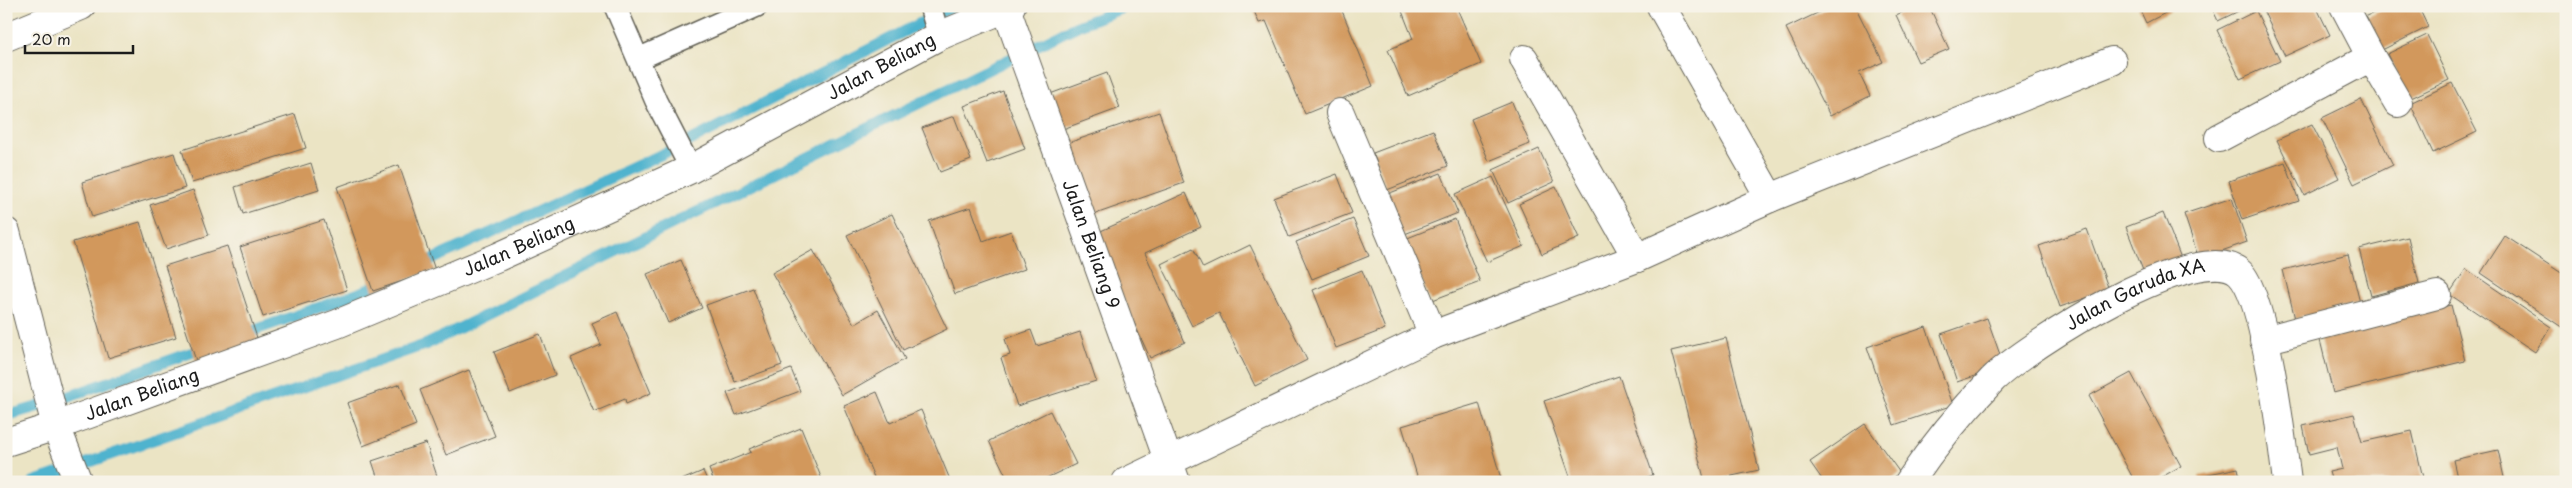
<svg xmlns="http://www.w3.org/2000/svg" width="2572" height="488" font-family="'Playpen Sans',sans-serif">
	<rect width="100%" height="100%" fill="#f7f3e8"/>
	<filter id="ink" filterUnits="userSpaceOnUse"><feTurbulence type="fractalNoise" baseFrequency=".02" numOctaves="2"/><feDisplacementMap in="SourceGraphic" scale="10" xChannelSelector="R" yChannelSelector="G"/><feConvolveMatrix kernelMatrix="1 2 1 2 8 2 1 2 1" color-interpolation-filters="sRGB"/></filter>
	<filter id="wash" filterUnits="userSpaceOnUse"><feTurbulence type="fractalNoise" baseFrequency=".0096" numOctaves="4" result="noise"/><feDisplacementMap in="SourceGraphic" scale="20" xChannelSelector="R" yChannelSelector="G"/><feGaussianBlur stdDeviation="1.12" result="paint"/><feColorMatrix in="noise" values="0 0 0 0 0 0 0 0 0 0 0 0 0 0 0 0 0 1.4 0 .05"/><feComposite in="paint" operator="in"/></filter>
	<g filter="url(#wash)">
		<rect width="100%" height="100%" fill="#ebe4c4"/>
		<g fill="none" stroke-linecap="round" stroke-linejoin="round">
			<!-- stream -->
			<path stroke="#4fb3ce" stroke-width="11" d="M418 266 680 146 954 6
				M241 335 357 294 385 281
				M6 416 50 403 207 347
				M33 482 427 344 1022 53 1077 26 1128 6"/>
		</g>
		<g id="blocks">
			<!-- building -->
			<path fill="#d2985c" d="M1252 6H1291L1292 8 1297 6H1340L1373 86 1305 114 1266 21 1259 23Z
				M1400 6H1456L1481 64 1408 96 1388 50 1413 39Z
				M1832 6H1855L1883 62 1859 73 1870 96 1830 116 1786 28Z
				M1916 6H1934L1930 8 1949 49 1918 62 1896 15Z
				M2138 6H2179L2146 23Z
				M2211 6H2249L2218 21Z
				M2261 6H2316L2330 35 2285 56Z
				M2389 6H2418L2428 27 2382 50 2365 17Z
				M2256 11 2280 61 2240 79 2217 30Z
				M2427 35 2449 80 2409 99 2387 54Z
				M1107 73 1120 108 1063 129 1050 94Z
				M2452 83 2477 132 2433 153 2410 103Z
				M1003 91 1025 149 987 163 964 106Z
				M2361 99 2393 165 2354 184 2322 118Z
				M1512 102 1530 144 1489 161 1471 119Z
				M1159 112 1184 183 1084 218 1059 146Z
				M295 114 306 148 192 183 182 150Z
				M954 116 971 160 940 172 922 128Z
				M2312 124 2339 178 2304 195 2277 140Z
				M1433 130 1448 166 1387 190 1373 153Z
				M1539 149 1554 182 1508 203 1493 170Z
				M174 153 185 188 92 217 82 182Z
				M2285 162 2299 201 2242 220 2229 181Z
				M311 163 319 190 243 214 235 187Z
				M399 165 435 270 373 291 337 187Z
				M1441 173 1458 213 1397 237 1380 197Z
				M1337 174 1352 213 1289 237 1274 198Z
				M1493 177 1524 246 1487 262 1455 194Z
				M1556 187 1579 238 1542 254 1519 204Z
				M193 190 209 235 166 249 150 205Z
				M1186 193 1201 227 1145 253 1185 342 1150 358 1094 234Z
				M2232 198 2247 242 2199 259 2184 214Z
				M971 207 983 241 1011 231 1025 269 955 294 929 221Z
				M2163 213 2181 258 2144 273 2126 227Z
				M892 214 947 329 903 350 847 235Z
				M1353 219 1369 256 1312 279 1296 242Z
				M1455 219 1480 282 1430 301 1405 239Z
				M324 220 347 290 263 317 240 247Z
				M140 222 176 337 108 358 73 242Z
				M2087 229 2109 290 2060 307 2039 246Z
				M2505 236 2566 276V330L2481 273Z
				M2408 237 2419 283 2371 296 2359 249Z
				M1250 245 1307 360 1255 386 1219 313 1192 326 1161 264 1193 248 1203 268Z
				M227 246 261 350 199 370 165 266Z
				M813 250 854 324 878 310 905 359 842 395 772 273Z
				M2348 254 2360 303 2295 319 2283 270Z
				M681 260 702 308 668 323 647 274Z
				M2466 269 2551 327 2535 352 2449 294Z
				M1362 270 1385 329 1336 348 1313 290Z
				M753 288 782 365 735 382 706 305Z
				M2451 305 2465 361 2333 393 2319 336Z
				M617 312 651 393 626 404 625 399 594 412 571 358 601 345 592 323Z
				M1987 318 2004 366 1957 382 1941 334Z
				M1926 327 1953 405 1894 425 1867 347Z
				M1031 330 1037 346 1080 332 1096 381 1017 406 1001 358 1010 355 1005 339Z
				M540 334 555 375 510 393 494 352Z
				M1726 338 1759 470 1705 482 1671 351Z
				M791 369 800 391 736 415 727 393Z
				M469 370 495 436 446 455 420 390Z
				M2131 373 2181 466 2153 482H2135L2089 396Z
				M1619 376 1653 475 1633 482H1572L1544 401Z
				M400 384 416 425 363 446 347 403Z
				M877 392 890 423 921 410 951 482H876L844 406Z
				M1479 403 1502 482H1419L1402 426Z
				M1050 411 1076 464 1038 482H1009L989 441Z
				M2354 414 2362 442 2412 431 2424 482H2332L2329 472 2342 469 2337 447 2309 454 2303 426Z
				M1865 424 1900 473 1888 482H1824L1810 462Z
				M801 428 823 482H714L709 469 751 452 749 449Z
				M426 443 439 482H379L372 461Z
				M2498 450 2505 482H2458L2453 460Z
				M2238 468 2241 482H2200L2199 476Z
				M703 471 708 482H677Z"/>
		</g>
	</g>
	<g filter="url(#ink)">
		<use href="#blocks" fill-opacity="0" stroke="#646257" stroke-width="1"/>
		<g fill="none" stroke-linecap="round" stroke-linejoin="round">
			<defs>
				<path id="service" d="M615 6 638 59
					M930 6 939 36
					M691 169 656 101 638 59 757 6"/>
				<g id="minor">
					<path d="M1661 6 1770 198"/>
					<path id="s1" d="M1006 8 1176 482"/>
					<path d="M6 37 81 6"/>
					<path d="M2371 57 2398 103"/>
					<path d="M1524 59 1637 258"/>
					<path d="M1340 113 1433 335"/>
					<path d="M2219 138 2371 57 2344 6"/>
					<path d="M6 232 56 426 78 482"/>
					<path d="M2264 340 2437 295"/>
					<path d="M1126 482 1433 335 1637 258 1770 198 2112 61"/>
					<path id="s2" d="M1909 482C1933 446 1963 410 1993 379 2026 347 2201 234 2240 273 2265 298 2282 441 2287 482"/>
				</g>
				<g id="tertiary">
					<path id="s3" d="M6 442 56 426 337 324 498 257 691 169 939 36 1011 6"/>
				</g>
			</defs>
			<!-- service casing -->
			<use href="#service" stroke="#646257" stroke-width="24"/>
			<!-- minor casing -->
			<use href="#minor" stroke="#646257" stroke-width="30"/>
			<!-- tertiary casing -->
			<use href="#tertiary" stroke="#646257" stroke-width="30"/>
			<!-- service -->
			<use href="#service" stroke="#fff" stroke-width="21"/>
			<!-- minor -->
			<use href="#minor" stroke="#fff" stroke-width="28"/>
			<!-- tertiary -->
			<use href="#tertiary" stroke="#fff" stroke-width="28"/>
		</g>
	</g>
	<g text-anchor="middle" stroke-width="4.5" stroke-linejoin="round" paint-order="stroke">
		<!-- street labels -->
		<g font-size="18" fill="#1c1c1c" stroke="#f7f3e8">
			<text dy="6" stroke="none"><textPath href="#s3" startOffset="954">Jalan Beliang</textPath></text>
			<text dy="6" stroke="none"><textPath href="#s1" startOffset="251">Jalan Beliang 9</textPath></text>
			<text dy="6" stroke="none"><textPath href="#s3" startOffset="549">Jalan Beliang</textPath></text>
			<text dy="6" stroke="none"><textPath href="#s2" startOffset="300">Jalan Garuda XA</textPath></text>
			<text dy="6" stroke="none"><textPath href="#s3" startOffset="144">Jalan Beliang</textPath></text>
		</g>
	</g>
	<!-- margin -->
	<rect width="2572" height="488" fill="none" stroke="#f7f3e8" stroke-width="25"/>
	<!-- scale -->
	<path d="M25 45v8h108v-8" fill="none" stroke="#1c1c1c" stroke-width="2.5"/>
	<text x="32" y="45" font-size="15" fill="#1c1c1c" stroke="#f7f3e8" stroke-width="4" paint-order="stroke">20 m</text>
</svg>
